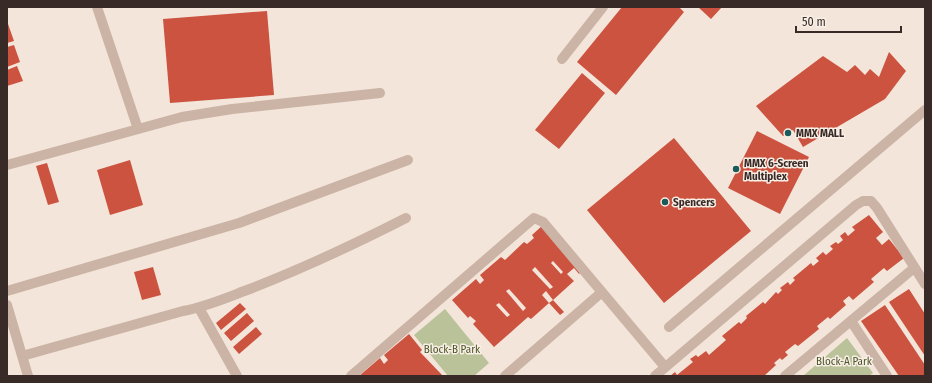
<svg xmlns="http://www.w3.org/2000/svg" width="932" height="383" font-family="'Fira Sans Condensed',sans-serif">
	<rect width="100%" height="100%" fill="#f3e5da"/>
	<!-- green -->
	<path fill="#b9c299" d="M445 309 489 363 474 376H448L414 335Z
		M847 338 873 373 869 376H803Z"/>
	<!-- building -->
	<path fill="#cc533f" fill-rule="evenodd" d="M622 7H679L684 12 616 95 577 62Z
		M698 7H722L711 19Z
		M267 11 274 95 170 103 163 19Z
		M7 21 14 41 7 43Z
		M14 45 20 62 7 67V47Z
		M889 52 906 71 885 99 803 147 793 130 783 136 756 106 823 56 847 72 855 65 865 75 870 69 879 77Z
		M17 66 23 81 7 86V70Z
		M582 73 605 93 559 149 535 130Z
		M757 131 809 157 780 214 728 188Z
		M674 138 751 231 664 303 587 210Z
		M130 160 143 205 110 215 97 170Z
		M47 163 59 202 48 205 36 166Z
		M869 215 883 232 876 238 882 245 889 239 904 258 887 271 884 268 871 279 874 282 853 300 849 296 843 301 846 305 830 319 828 317 817 326 819 329 798 346 795 344 785 352 788 355 782 360 780 358 774 363 776 365 764 376H670L675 372 677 375 693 362 690 359 696 355 698 357 706 351 709 355 726 340 722 336 739 322 741 324 747 318 746 316 763 302 765 304 776 292 778 294 782 290 780 288 788 282 790 285 795 280 793 278 811 263 813 266 819 261 816 258 823 252 826 255 833 249 830 246 836 242 838 244 843 240 840 236 845 232 848 236 855 230 852 227Z
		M543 225 583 270 579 274 574 268 567 274 574 281 553 300 546 291 542 295 549 303 553 300 564 312 560 315 549 303 531 319 528 317 494 347 473 324 476 321 470 316 468 318 452 300 476 279 480 284 484 280 480 275 501 257 505 260 524 242 527 244 534 238 532 235ZM553 261 563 272 561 274 551 263ZM535 267 553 287 550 289 532 270ZM509 289 526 308 523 311 506 291ZM499 303 510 315 507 317 496 305Z
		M153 267 161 295 142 300 134 272Z
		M909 289 925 314V356L889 302Z
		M240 303 246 309 221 330 216 323Z
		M885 305 925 365V376H899L861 321Z
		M247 313 254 321 231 341 224 333Z
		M256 327 262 334 239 354 233 347Z
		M409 334 422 350 420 352 443 376H359L380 358 384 364 388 360 384 355Z"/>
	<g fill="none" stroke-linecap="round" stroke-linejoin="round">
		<!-- minor -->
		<path stroke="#cbb3a5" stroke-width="10" d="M97 7 138 129
			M562 59 603 7
			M7 165 182 117 232 109 380 93
			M7 291 239 223 408 160
			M7 305 28 376
			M199 308 237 376
			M851 321 887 376
			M669 327 925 110
			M22 356 183 311C205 307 226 298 247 290 302 269 355 244 406 218
			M351 376 534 218 543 222 665 367
			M505 376 602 292
			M655 376 856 205 863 201H871L877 208 925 284
			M785 376 914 268"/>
	</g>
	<!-- markers -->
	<g fill="#1a5a58" stroke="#faefe6" stroke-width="1.5">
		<circle cx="788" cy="133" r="4"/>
		<circle cx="736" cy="169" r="4"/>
		<circle cx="665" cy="202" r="4"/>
	</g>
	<g text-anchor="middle" stroke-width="3" stroke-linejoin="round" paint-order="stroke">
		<!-- poi labels -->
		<g font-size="11" font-weight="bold" fill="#372a27" stroke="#faefe6" text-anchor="start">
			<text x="796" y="137">MMX MALL</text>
			<text x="744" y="167">MMX 6-Screen<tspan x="744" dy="13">Multiplex</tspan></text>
			<text x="673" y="206">Spencers</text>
		</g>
		<!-- park labels -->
		<g font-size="11" fill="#4a5629" stroke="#faefe6">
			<text x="452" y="353">Block-B Park</text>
			<text x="844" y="365">Block-A Park</text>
		</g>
	</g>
	<!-- border -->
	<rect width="932" height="383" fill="none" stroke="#372a27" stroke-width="16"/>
	<!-- scale -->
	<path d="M796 26v6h105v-6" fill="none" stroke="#372a27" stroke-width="2"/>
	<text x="802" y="26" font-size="12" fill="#372a27" stroke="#faefe6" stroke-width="3" paint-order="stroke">50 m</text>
</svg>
